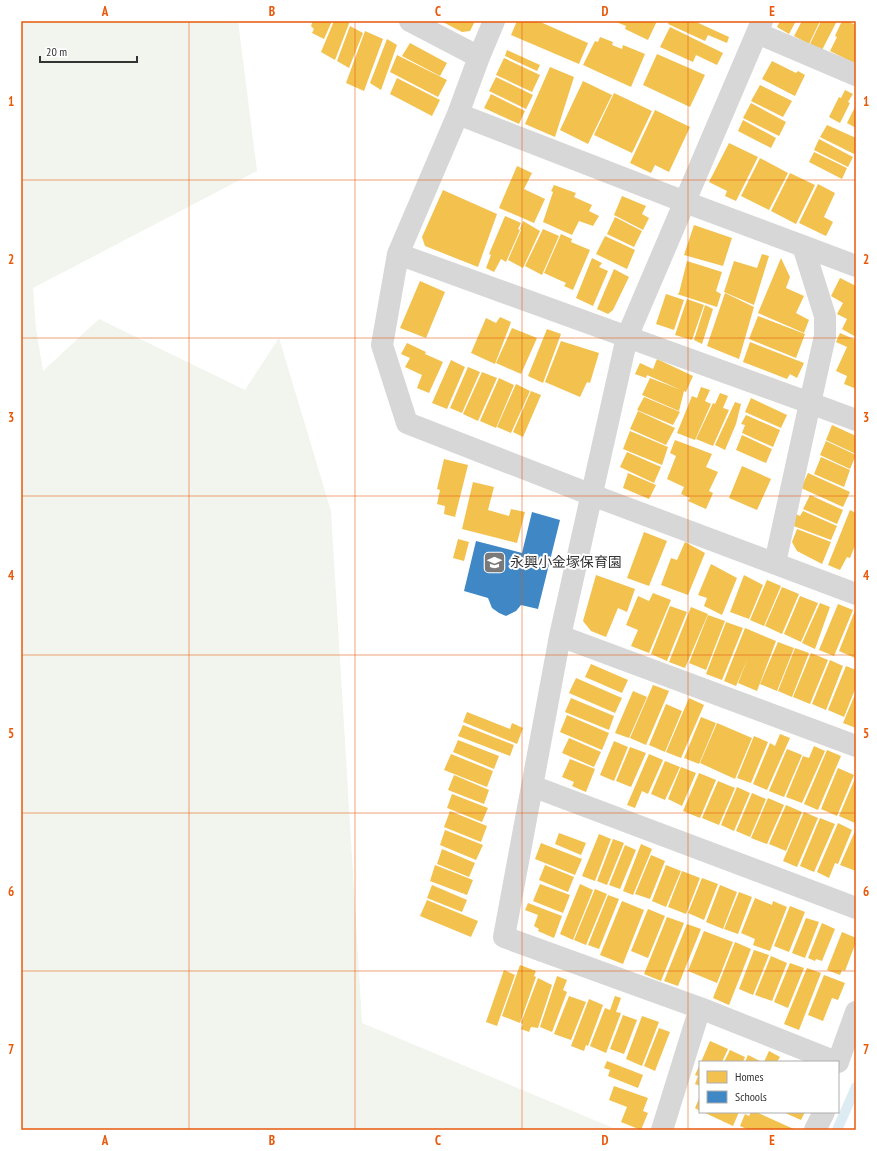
<svg xmlns="http://www.w3.org/2000/svg" width="877" height="1151" font-family="'PT Sans Narrow','Noto Sans JP',sans-serif">
	<rect width="100%" height="100%" fill="#fff"/>
	<!-- green -->
	<path fill="#f1f5ed" d="M21 21H238L257 171 33 288 36 329 43 371 99 319 245 390 279 338 331 511 362 1023 618 1130H21Z"/>
	<!-- homes -->
	<path fill="#f2c14e" d="M313 21H332L324 39 312 33 314 29 311 26Z
		M334 21H350L335 60 321 52Z
		M441 21H475L470 31 462 32Z
		M517 21H538L588 43 579 64 511 35Z
		M614 21H657L648 40 625 29 626 26Z
		M669 21H694L729 37 727 43 708 35 705 41 668 24Z
		M780 21H796L789 34 777 27Z
		M802 21H820L809 44 794 36Z
		M821 21H837L822 50 810 44Z
		M842 21H847L856 25V64L830 51 837 37 835 36Z
		M350 26 363 33 349 68 337 61Z
		M670 27 723 53 717 65 696 55 693 62 660 47Z
		M365 31 383 39 364 91 346 83Z
		M600 37 613 42 612 45 622 49 623 45 645 54 631 87 583 65 595 41 598 42Z
		M387 39 397 45 381 90 370 83Z
		M410 43 447 63 440 76 402 56Z
		M507 50 540 65 537 71 505 56Z
		M657 54 705 75 690 107 643 85Z
		M397 55 447 80 438 97 390 72Z
		M504 58 540 75 532 92 496 75Z
		M772 61 796 73 798 71 805 75 795 96 762 79Z
		M550 67 574 77 555 137 525 124Z
		M496 77 533 95 526 109 489 91Z
		M397 78 440 100 432 116 390 94Z
		M583 81 612 95 588 144 560 130Z
		M760 85 792 101 783 117 751 101Z
		M845 90 853 94 848 102 850 103 840 123 829 117 839 97 841 98Z
		M614 93 652 111 632 153 594 135Z
		M491 94 525 111 519 124 484 108Z
		M751 103 786 122 779 136 743 118Z
		M856 105V128L847 123Z
		M655 110 690 127 669 172 655 165 651 173 630 163Z
		M743 120 776 138 771 148 738 131Z
		M827 125 856 138V150L854 154 820 137Z
		M819 139 853 157 848 167 814 150Z
		M729 143 758 157 736 201 725 196 727 191 709 182Z
		M814 152 847 168 842 179 809 162Z
		M760 158 788 173 769 210 741 196Z
		M517 166 532 173 524 189 545 199 534 223 499 208Z
		M790 173 815 185 796 224 771 211Z
		M818 184 835 193 824 217 833 222 826 236 799 223Z
		M554 185 576 193 574 197 592 205 589 211 599 216 593 226 579 221 572 235 543 222 553 192 551 191Z
		M443 190 497 214 478 267 425 246 422 237Z
		M622 196 646 206 642 214 649 218 643 230 614 215Z
		M505 216 521 223 518 229 520 230 506 262 501 259 494 272 486 268 491 255 489 254Z
		M615 217 642 231 634 247 607 234Z
		M523 221 540 231 523 268 508 260 521 230 520 229Z
		M694 225 732 238 723 266 684 255Z
		M543 229 559 236 542 275 525 266Z
		M561 234 572 239 571 242 590 250 573 290 564 286 566 283 544 273Z
		M605 236 635 250 627 269 596 254Z
		M762 254 769 256 754 305 724 292 734 261 757 268Z
		M592 258 602 263 599 267 608 271 593 306 576 298Z
		M781 258 790 277 786 288 804 296 796 313 809 320 804 333 758 313Z
		M687 261 722 272 716 291 721 294 717 307 677 294 679 293Z
		M614 269 629 277 613 310 608 314 597 309Z
		M840 278 856 286V337L842 329 847 319 837 314 843 303 831 296Z
		M420 281 445 292 426 338 400 328Z
		M725 293 754 307 739 359 707 346Z
		M666 294 684 300 674 330 656 324Z
		M687 299 704 305 692 340 675 335Z
		M705 305 713 309 702 344 694 340Z
		M758 316 805 334 796 358 749 339Z
		M500 317 511 322 495 364 471 353 486 318 496 323Z
		M512 328 537 338 521 374 496 363Z
		M547 329 561 334 543 383 528 376Z
		M840 333 856 340V385L854 388 844 384 847 376 836 371 847 347 836 342Z
		M561 341 599 353 590 383 587 382 580 397 545 382Z
		M750 342 804 363 797 378 790 374 787 379 743 362Z
		M407 343 426 352 425 354 443 362 429 393 417 388 422 375 405 367 410 358 401 354Z
		M657 359 693 376 686 392 684 391 679 411 642 395 650 378 681 390 647 375 646 378 635 374 640 363 653 369Z
		M451 360 465 367 447 409 432 403Z
		M468 367 480 372 462 413 450 408Z
		M482 372 497 378 478 421 463 414Z
		M499 378 514 385 496 428 480 421Z
		M516 384 530 391 511 433 497 427Z
		M701 387 710 390 705 401 711 404 695 440 677 433 692 396 697 398Z
		M531 391 541 395 523 437 513 432Z
		M720 393 728 396 723 408 729 410 713 446 696 439 713 403 715 404Z
		M644 397 680 412 673 425 637 410Z
		M751 398 787 415 781 428 745 412Z
		M735 402 741 404 736 424 725 450 715 445Z
		M638 411 675 428 666 445 630 429Z
		M746 415 780 430 773 447 742 433 745 425 741 424Z
		M832 425 856 436V454L826 440Z
		M630 431 668 447 662 465 623 449Z
		M742 435 772 449 766 463 736 450Z
		M675 440 712 454 706 467 718 472 709 491 713 493 706 509 688 501 690 498 681 494 684 487 667 479 676 456 670 453Z
		M826 441 856 455 850 469 820 455Z
		M627 452 661 467 654 483 620 467Z
		M821 457 850 470 844 487 814 474Z
		M444 459 468 465 455 517 444 514 445 506 437 504 440 490 437 489Z
		M742 466 771 479 757 510 729 498Z
		M628 473 656 485 649 499 623 488Z
		M808 473 850 492 843 507 801 488Z
		M473 482 494 487 488 510 509 516 511 509 525 512 517 543 462 529Z
		M810 495 843 510 837 524 803 509Z
		M850 510 856 513V543L850 558 847 557 840 570 828 565Z
		M803 511 837 526 831 540 791 525 796 514 800 516Z
		M797 529 831 542 822 564 797 551 792 542Z
		M644 532 667 541 649 586 627 578Z
		M458 539 469 542 464 561 453 558Z
		M685 542 705 553 688 595 661 585 671 558 677 560Z
		M711 564 737 578 722 615 704 606 707 598 698 595Z
		M596 575 635 589 627 612 618 608 606 637 591 631 583 621Z
		M744 575 763 585 749 619 730 612Z
		M767 580 781 586 764 626 750 620Z
		M782 587 799 594 782 634 765 626Z
		M653 593 671 600 649 653 631 646 638 630 626 625 638 596 649 601Z
		M800 596 818 603 801 642 784 634Z
		M820 603 830 607 815 649 802 643Z
		M838 604 853 610 834 656 819 650Z
		M670 606 687 612 667 661 651 654Z
		M691 607 708 614 685 668 669 662Z
		M856 608V655L855 658 839 651Z
		M708 615 725 621 706 670 689 663Z
		M726 622 743 628 722 680 706 674Z
		M745 628 776 641 757 691 738 683 748 658 736 686 724 681Z
		M778 642 794 648 777 691 760 684Z
		M795 648 809 653 792 697 778 691Z
		M811 653 828 660 810 704 793 697Z
		M830 660 843 666 826 710 812 704Z
		M591 664 628 680 622 693 585 677Z
		M846 666 856 670V687L844 717 828 710Z
		M576 678 622 698 615 713 569 693Z
		M653 685 669 691 646 745 630 738Z
		M633 691 647 697 629 738 615 733Z
		M856 692V728L843 723Z
		M571 698 614 716 609 730 565 712Z
		M689 698 704 705 681 758 666 752Z
		M666 704 682 711 665 752 649 745Z
		M467 712 510 729 512 723 523 728 517 744 463 722Z
		M567 715 609 733 602 750 560 732Z
		M701 717 716 723 699 764 684 758Z
		M717 723 752 738 735 779 700 763Z
		M463 725 514 745 510 756 458 736Z
		M780 734 790 738 767 790 753 784 770 743 775 746Z
		M754 736 768 742 751 783 737 778Z
		M569 738 601 752 594 767 562 753Z
		M458 740 499 756 494 769 453 752Z
		M614 741 628 747 614 781 600 775Z
		M814 746 825 751 802 803 786 797 803 756 809 758Z
		M630 747 646 753 631 787 616 781Z
		M787 749 802 755 784 797 769 791Z
		M827 750 841 756 818 810 804 804Z
		M451 754 493 771 487 787 444 770Z
		M649 754 663 760 648 794 642 791 635 808 627 805Z
		M570 759 595 769 586 792 572 786 574 782 562 777Z
		M665 761 680 767 665 800 651 794Z
		M681 767 696 773 682 806 668 799Z
		M838 768 854 775 837 816 821 809Z
		M699 773 716 780 700 818 683 811Z
		M454 775 489 790 484 804 448 790Z
		M856 776V820L855 823 839 816Z
		M718 781 735 788 719 825 702 818Z
		M737 787 750 793 734 831 721 825Z
		M752 793 766 799 750 837 736 831Z
		M452 794 488 808 482 822 447 808Z
		M768 798 784 805 767 844 751 838Z
		M786 805 802 812 786 851 769 844Z
		M450 811 487 826 481 842 444 827Z
		M804 812 818 818 797 867 783 861Z
		M820 818 835 824 814 872 800 866Z
		M838 823 852 830 838 864 835 863 829 878 817 872Z
		M856 829V871L840 865Z
		M445 830 483 845 476 860 440 845Z
		M559 833 586 843 581 855 555 844Z
		M599 834 611 839 595 881 582 876Z
		M613 839 624 843 607 885 597 881Z
		M541 843 582 859 575 875 535 859Z
		M641 844 652 849 633 895 623 891Z
		M625 845 636 850 620 889 609 885Z
		M442 849 475 863 469 877 437 864Z
		M651 855 665 861 650 899 635 894Z
		M435 865 473 880 467 895 430 881Z
		M545 865 574 877 568 892 539 880Z
		M666 865 681 871 666 907 652 901Z
		M682 871 700 878 686 914 668 907Z
		M702 878 718 884 704 920 688 913Z
		M540 884 570 895 563 913 533 901Z
		M580 884 593 890 573 940 560 934Z
		M432 885 467 900 462 912 427 898Z
		M720 885 737 892 723 929 706 922Z
		M595 889 607 894 586 945 574 940Z
		M739 892 752 897 738 934 724 929Z
		M608 895 619 899 599 949 588 945Z
		M755 898 772 905 773 901 787 907 770 951 753 945 755 939 741 933Z
		M427 900 478 921 471 937 420 916Z
		M622 901 644 910 623 964 600 955Z
		M528 903 562 916 554 938 538 931 539 929 534 926 538 915 525 910Z
		M790 906 805 912 789 952 774 946Z
		M648 909 665 916 648 958 631 951Z
		M667 917 684 923 661 981 644 974Z
		M806 918 819 922 805 958 792 953Z
		M822 923 835 929 822 961 816 959 815 961 808 958Z
		M687 924 701 929 678 986 664 981Z
		M704 931 733 942 717 983 688 971Z
		M842 932 856 938V942L845 971 842 970 840 975 827 970Z
		M735 942 751 949 729 1005 713 998Z
		M754 950 769 955 753 995 739 989Z
		M771 956 787 963 772 1001 755 995Z
		M790 963 804 968 788 1008 774 1002Z
		M520 965 536 971 534 976 536 977 520 1023 502 1016Z
		M807 968 821 973 799 1030 784 1024Z
		M504 970 515 975 497 1026 486 1022Z
		M824 975 845 983 838 1000 832 998 823 1021 808 1015Z
		M557 976 567 980 563 990 567 992 552 1032 540 1027Z
		M538 978 552 985 538 1028 531 1027 529 1032 521 1029 523 1024 521 1023Z
		M569 996 586 1002 571 1040 554 1034Z
		M615 996 621 998 616 1012 621 1013 606 1053 590 1046 605 1008 610 1010Z
		M589 999 603 1005 588 1046 586 1045 584 1051 571 1046Z
		M623 1015 637 1020 624 1054 610 1049Z
		M642 1016 659 1022 642 1066 626 1059Z
		M659 1028 670 1032 655 1071 644 1066Z
		M710 1041 728 1049 722 1062H701Z
		M730 1050 745 1057 743 1062H724Z
		M769 1051 780 1057 777 1062H764Z
		M748 1055 762 1062H745Z
		M607 1061 643 1075 638 1088 608 1076 610 1070 604 1068Z
		M700 1064V1086L695 1084 698 1076 695 1075Z
		M614 1086 648 1098 643 1111 648 1113 641 1130 621 1122 627 1107 609 1100Z
		M700 1096V1111L695 1108Z
		M703 1112H739L733 1126Z
		M751 1112H756L796 1130H749L740 1126 745 1114 749 1116Z
		M783 1112H805L801 1120Z"/>
	<!-- schools -->
	<path fill="#3f88c5" d="M532 512 560 520 538 609 521 605 516 611 506 616 499 613 492 608 488 598 464 591 476 541 522 553Z"/>
	<g fill="none" stroke-linecap="round" stroke-linejoin="round">
		<!-- stream -->
		<path stroke="#ddebf3" stroke-width="10" d="M837 1130 856 1087"/>
		<!-- minor -->
		<path stroke="#d7d7d7" stroke-width="22" d="M410 21 479 57
			M494 21 479 57 458 114 398 254 382 345 407 423 592 495 856 594
			M762 21 627 337 560 636 504 937 700 1008 836 1062
			M757 33 856 75
			M458 114 685 202 803 246 825 316V336L810 403 856 420
			M803 246 856 266
			M398 254 810 403 775 563
			M560 636 856 746
			M532 786 856 908
			M838 1062 856 1012
			M662 1130 700 1008
			M815 1130 824 1112"/>
	</g>
	<!-- grid -->
	<path fill="none" stroke="#e8590c" stroke-width="1" stroke-opacity="0.55" d="M189 21V1130M355 21V1130M522 21V1130M688 21V1130M21 180H856M21 338H856M21 496H856M21 655H856M21 813H856M21 971H856"/>
	<!-- icons -->
	<defs>
		<symbol id="school-square" viewBox="-11 -11 22 22"><rect x="-9" y="-9" width="18" height="18" rx="4" fill="#7a7a7a" stroke="#fff"/><path d="M0-5L7-2L0 1L-7-2ZM-4 1L0 2.5L4 1V4Q0 6-4 4Z" fill="#fff"/></symbol>
	</defs>
	<g fill-rule="evenodd">
		<use href="#school-square" x="482" y="550" width="25" height="25"/>
	</g>
	<g text-anchor="middle" stroke-width="4" stroke-linejoin="round" paint-order="stroke">
		<!-- poi labels -->
		<g font-size="14" fill="#333" stroke="#fff" text-anchor="start">
			<text x="510" y="567">永興小金塚保育園</text>
		</g>
	</g>
	<!-- border -->
	<rect width="877" height="1151" fill="none" stroke="#ffffff" stroke-width="44"/>
	<!-- legend -->
	<rect x="699" y="1061" width="140" height="52" fill="#ffffff" stroke="#adadad"/>
	<rect x="707" y="1071" width="20" height="12" fill="#f2c14e" stroke="#adadad"/>
	<text x="735" y="1081" font-size="12" fill="#333333">Homes</text>
	<rect x="707" y="1091" width="20" height="12" fill="#3f88c5" stroke="#adadad"/>
	<text x="735" y="1101" font-size="12" fill="#333333">Schools</text>
	<!-- scale -->
	<path d="M40 56v6h97v-6" fill="none" stroke="#333333" stroke-width="2"/>
	<text x="46" y="56" font-size="12" fill="#333333" stroke="#ffffff" stroke-width="3" paint-order="stroke">20 m</text>
	<rect x="22" y="22" width="833" height="1107" fill="none" stroke="#e8590c" stroke-width="1.5"/>
	<g font-size="13" text-anchor="middle" font-weight="bold" fill="#e8590c">
		<text x="105" y="16">A</text>
		<text x="272" y="16">B</text>
		<text x="438" y="16">C</text>
		<text x="605" y="16">D</text>
		<text x="772" y="16">E</text>
		<text x="11" y="106">1</text>
		<text x="866" y="106">1</text>
		<text x="11" y="264">2</text>
		<text x="866" y="264">2</text>
		<text x="11" y="422">3</text>
		<text x="866" y="422">3</text>
		<text x="11" y="580">4</text>
		<text x="866" y="580">4</text>
		<text x="11" y="738">5</text>
		<text x="866" y="738">5</text>
		<text x="11" y="896">6</text>
		<text x="866" y="896">6</text>
		<text x="11" y="1054">7</text>
		<text x="866" y="1054">7</text>
		<text x="105" y="1145">A</text>
		<text x="272" y="1145">B</text>
		<text x="438" y="1145">C</text>
		<text x="605" y="1145">D</text>
		<text x="772" y="1145">E</text>
	</g>
</svg>
